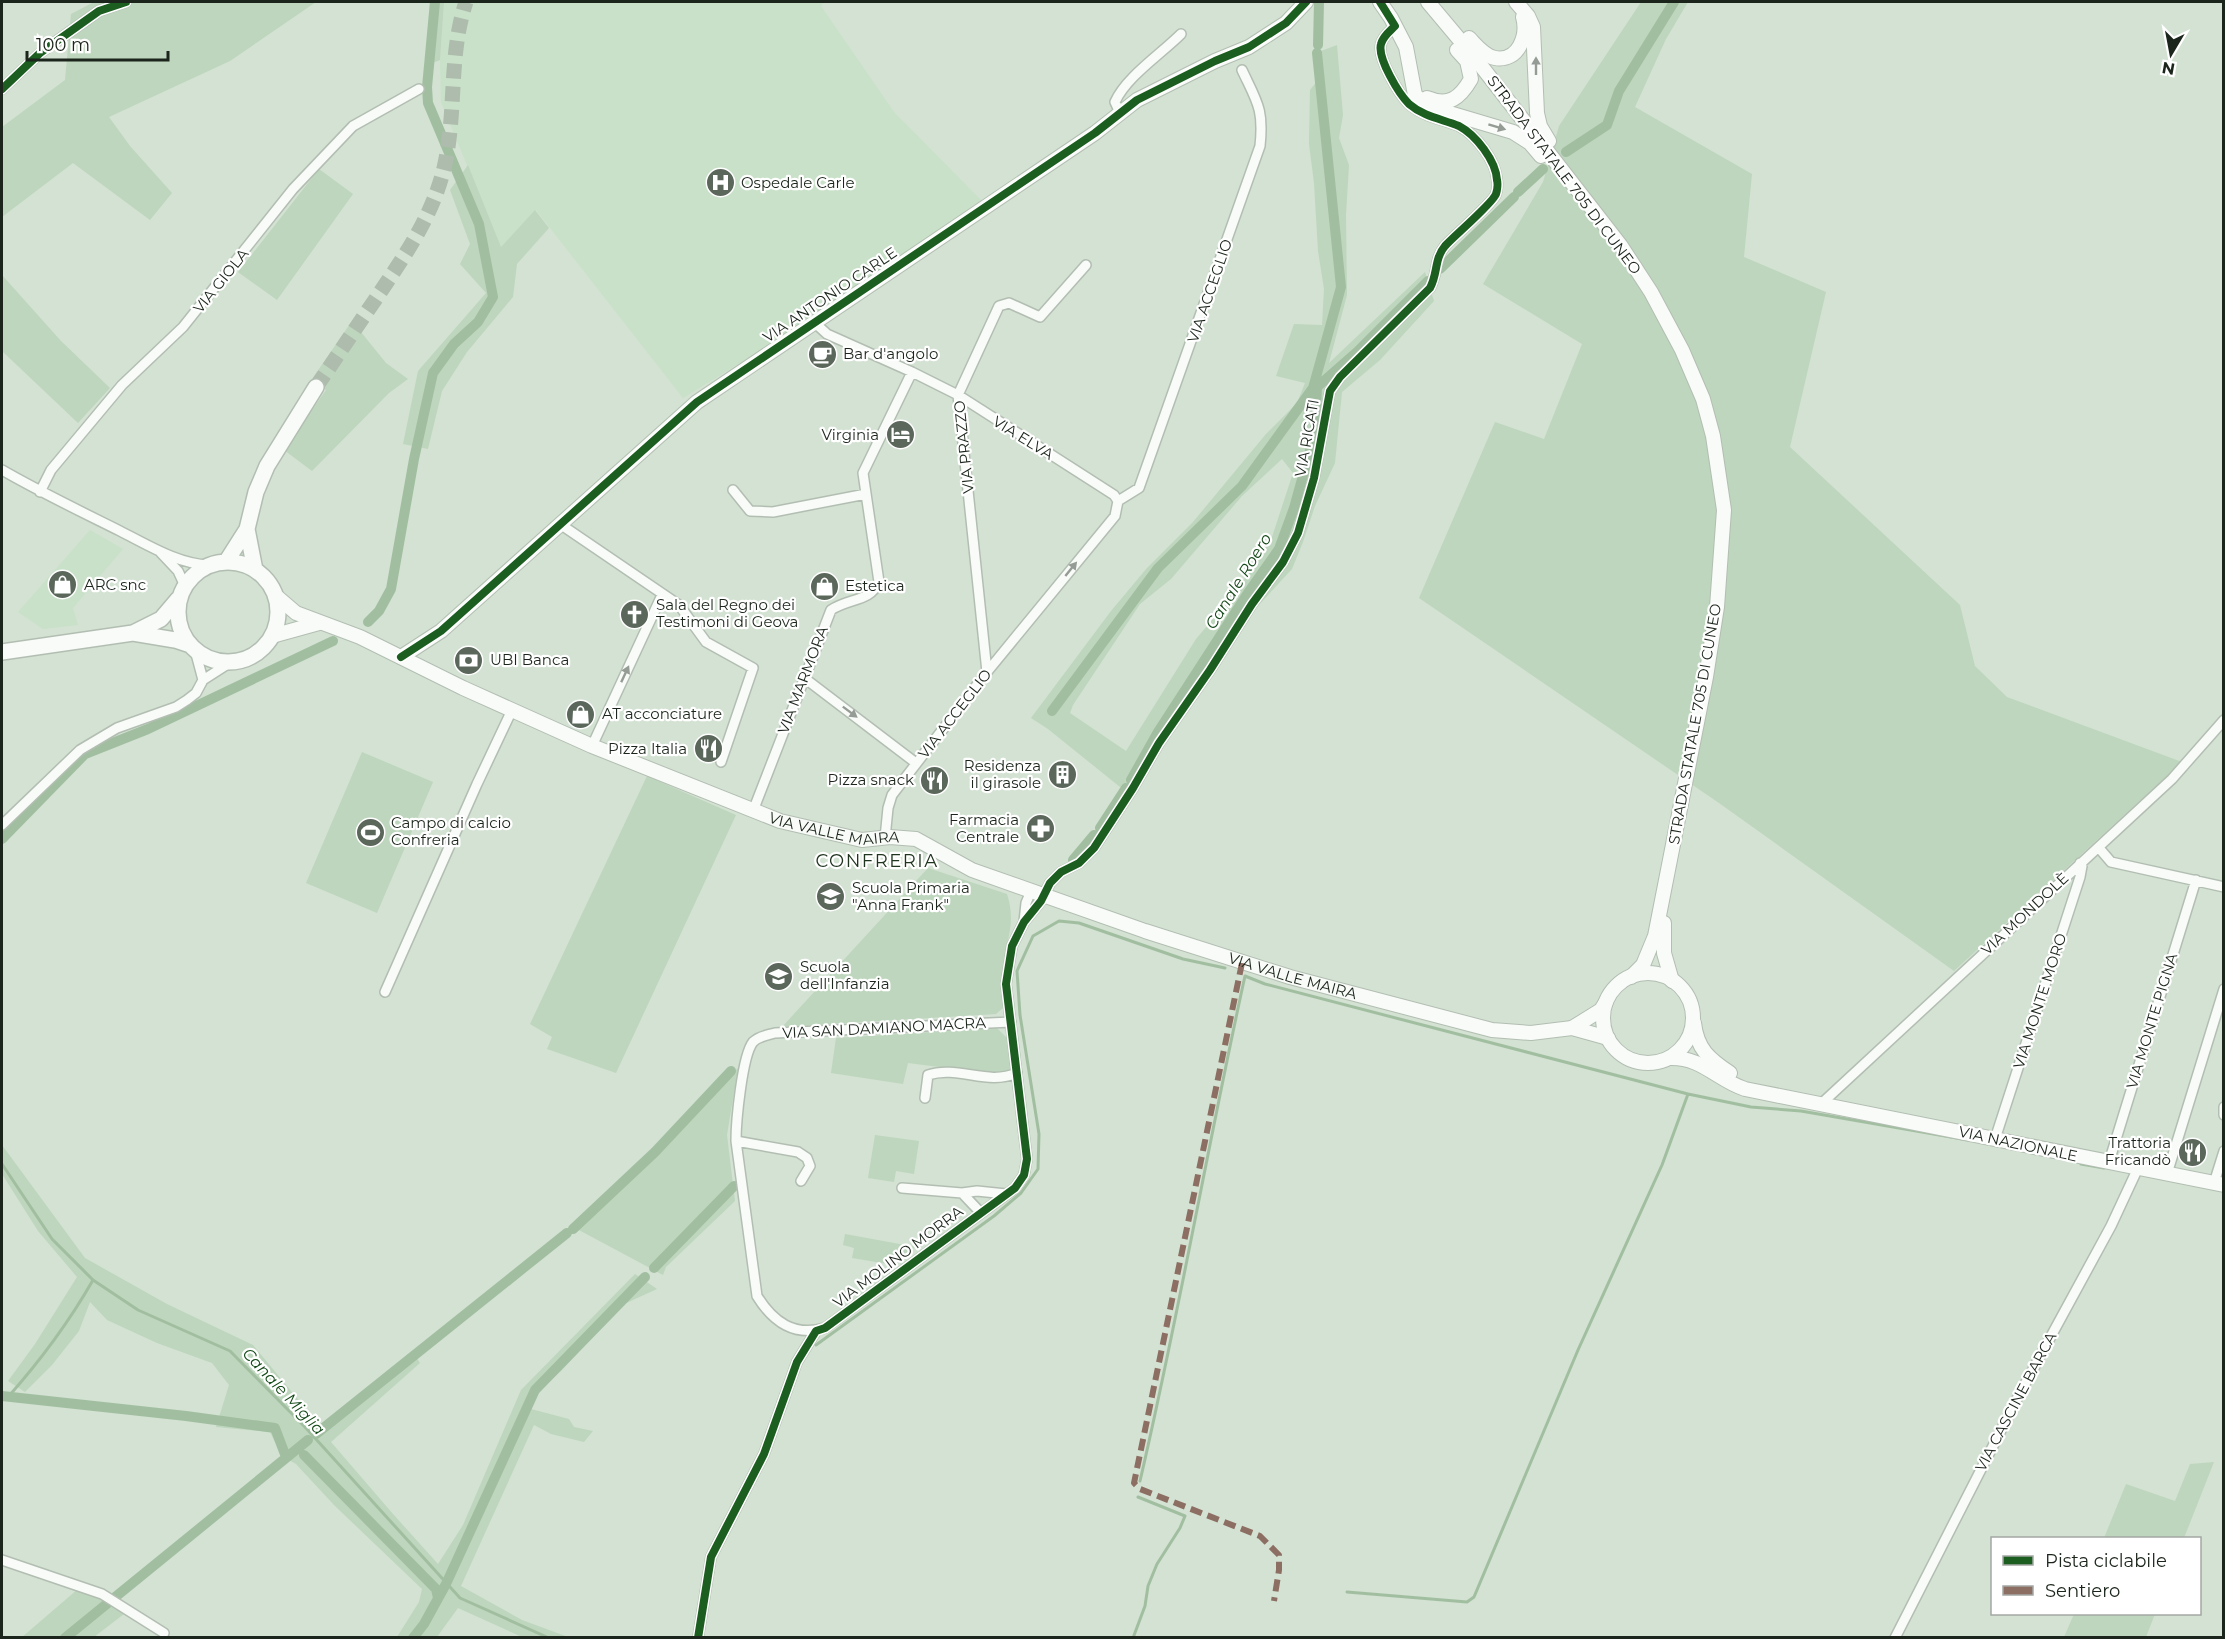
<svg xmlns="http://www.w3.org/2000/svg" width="2225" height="1639" font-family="Montserrat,sans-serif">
	<rect width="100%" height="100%" fill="#d3e2d2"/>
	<!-- built -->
	<path fill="#c9e1c8" d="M444 2H824L821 6 894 112 982 201 792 331 683 398 536 210 501 248 441 102 440 60Z
		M90 530 123 549 73 608 78 625 43 629 18 612Z"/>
	<!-- green -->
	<path fill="#bed6bd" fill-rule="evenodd" d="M94 2H316L230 61 109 117 130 146 172 193 150 220 73 163 2 217V127L65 80 71 14Z
		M430 2H444L440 60 425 66Z
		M1641 2H1688L1666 39 1635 107 1752 174 1744 257 1826 292 1790 447 1960 605 1975 666 2007 697 2182 762 1954 971 1719 803 1419 598 1495 422 1544 439 1582 344 1483 284 1543 182 1559 126Z
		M1337 45 1343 115 1339 138 1349 165 1346 215 1347 295 1329 363 1425 272 1434 301 1380 360 1342 392 1335 463 1315 506 1303 542 1292 569 1256 608 1252 600 1189 695 1156 739 1125 791 1048 729 1031 718 1111 611 1147 568 1193 522 1266 434 1297 403 1305 383 1276 376 1294 324 1322 325 1324 289 1318 251 1314 183 1309 144 1310 90 1317 81 1313 54ZM1282 459 1293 473 1272 537 1235 593 1196 639 1126 751 1070 713 1073 705 1140 604 1171 579 1242 496Z
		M468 165 501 247 535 210 549 228 517 264 513 297 467 352 442 391 428 449 403 444 418 371 486 293 460 264 470 244 450 190Z
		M319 169 353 194 277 300 238 272Z
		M2 275 61 341 110 388 78 423 2 351Z
		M352 321 386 363 408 379 389 393 312 471 284 450 326 390 312 379Z
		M362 752 433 782 377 913 306 883Z
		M647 776 736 815 616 1073 547 1049 552 1037 530 1024Z
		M928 868 1007 894C1017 925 1005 941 1003 970 1002 982 1003 996 1003 1008L996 1014 782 1027Z
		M997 1028 1008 1039 1011 1070 1002 1075 908 1063 903 1084 831 1073 836 1038Z
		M738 1068 727 1135 735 1201 666 1267 663 1275 577 1229Z
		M875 1135 919 1141 914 1174 896 1171 894 1182 868 1178Z
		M2 1145 85 1258 167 1304 253 1345 320 1426 412 1351 420 1363 331 1442 393 1514 438 1564 463 1525 521 1390 635 1274 657 1289 622 1305 561 1371 536 1393 531 1409 569 1419 574 1427 593 1431 584 1442 551 1434 534 1425 461 1586 522 1620 568 1637H522L458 1608 437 1637H397L419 1602 422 1589 334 1505 296 1464 282 1456 270 1432 216 1427 229 1385 212 1363 157 1343 107 1320 90 1302 79 1331 52 1365 25 1392 8 1381 35 1344 77 1277 38 1231 2 1174Z
		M845 1234 916 1247 888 1264 852 1258 854 1248 843 1245Z
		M2214 1462 2184 1538H2104L2126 1484 2175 1501 2190 1464Z
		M78 1589 99 1596 124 1614 94 1637 21 1638Z
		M2074 1614H2155L2146 1637H2064Z"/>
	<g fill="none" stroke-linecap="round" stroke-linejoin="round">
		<!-- stream -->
		<path stroke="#a1bfa0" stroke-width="3" d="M2 1164 52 1239 93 1280 138 1310 230 1351 305 1427 460 1598 549 1638
			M2081 1164 2104 1168
			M816 1345 994 1216 1021 1193 1038 1169 1039 1134 1020 1015 1017 971 1033 936 1059 921 1079 923 1183 959 1225 968
			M8 1397C40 1361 69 1322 93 1280
			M1140 1481C1179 1314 1208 1144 1245 976L1265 984 1688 1094 1751 1107 1801 1111 1968 1140
			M1347 1592 1467 1602 1474 1597 1578 1350 1662 1165 1688 1094
			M1133 1638 1145 1606 1148 1586 1157 1564 1180 1528 1185 1516 1138 1497"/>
		<!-- canal -->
		<path stroke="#a1bfa0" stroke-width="10" d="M1318 45 1319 2
			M1566 152 1607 125 1619 91 1674 2
			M1518 192 1543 169
			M1440 269 1514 197
			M368 622 379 611 391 589 414 459 433 373 454 344 478 322 493 297 479 224 428 103 427 87 435 2
			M1052 711 1158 568 1242 486 1313 388 1341 287 1317 53
			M1131 780 1158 732 1248 593 1279 549 1294 508 1315 432 1317 387 1357 352 1428 281
			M1100 828 1126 788
			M2 839 85 754 148 729 333 641
			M1073 860 1094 835
			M573 1229 655 1152 731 1071
			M654 1268 734 1186
			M2 1396 186 1416 275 1428 286 1457
			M316 1434 567 1233
			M304 1455 436 1589 438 1598
			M65 1638 308 1440
			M413 1638 424 1624 446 1584 535 1390 645 1277"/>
		<!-- primary-tunnel -->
		<path stroke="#aebcad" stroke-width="15" stroke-dasharray="15 8" stroke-linecap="butt" d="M316 387C336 358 355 329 375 300 403 258 432 218 444 168 457 113 448 56 466 2"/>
		<defs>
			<path id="street" d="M2 89 40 53 99 11 126 2
				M1120 113 1115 102C1126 77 1161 54 1181 34
				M815 323 827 334 912 372 958 395 1114 495 1118 501 1115 516 987 672 892 795 888 808 885 838
				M2 470C40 492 80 511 120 531 148 545 178 564 209 565
				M733 490 750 511 773 512 866 494
				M40 492 51 470 122 385 183 327 293 189 353 126 419 89
				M1118 501 1139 488 1260 146C1264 109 1257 102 1242 70
				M560 524 679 605 706 642 753 668 721 762
				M161 553 178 571 185 586
				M195 650 203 680
				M987 672 958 395 999 306 1009 303 1040 317 1086 265
				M803 677 916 763
				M592 746 662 595
				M753 811 831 610C849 598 870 602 879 582L863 473 912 372
				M2 825 80 750 117 728 176 707 187 700 196 693 203 680 231 662
				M2099 848 2111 862 2224 887
				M1024 922 1026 903 1031 891
				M385 992 477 784 512 710
				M1011 1022 775 1033C768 1035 759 1036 753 1042 742 1056 736 1122 736 1141L757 1296C773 1322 794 1337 825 1328L1015 1188 1024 1175 1027 1159 1006 984 1012 946 1024 922 1041 901 1050 883 1061 872 1079 863 1094 848 1133 788 1159 743 1210 670 1252 604 1283 562 1298 533 1314 478 1330 391 1340 377 1430 288C1438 274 1434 259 1445 246 1454 236 1493 203 1496 194 1497 191 1498 184 1497 180 1496 161 1476 135 1459 126 1442 119 1424 117 1409 104 1399 94 1377 58 1381 44 1383 36 1390 31 1395 26
				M925 1098 928 1075C958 1065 987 1086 1017 1073
				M1821 1104 2172 779 2224 720
				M2224 1107V1115
				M1995 1139 2080 877 2082 866 2080 863
				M736 1141 798 1152 807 1158 810 1166 801 1181
				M2109 1162 2196 880
				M2167 1174 2224 989
				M2214 1183 2224 1151
				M902 1188 962 1193 977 1191 1006 1194
				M962 1193 981 1213
				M2 1560 102 1594 164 1633
				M698 1638 711 1557 764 1454 797 1362 816 1331
				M1895 1638 2019 1395 2111 1226 2138 1168"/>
			<g id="secondary">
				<path d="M1380 2 1391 18 1406 47 1415 95 1429 107 1513 132 1530 143 1541 156"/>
				<path d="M1428 2 1475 58 1621 246 1651 292 1682 350 1703 399 1713 436 1724 510 1717 607 1706 677 1655 936 1643 965 1631 977"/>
				<path d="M1516 2 1528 16 1533 27 1537 113 1540 126 1549 141"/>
				<path d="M1469 38C1476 45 1484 56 1495 58 1519 62 1528 35 1523 17"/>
				<path d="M1427 98C1449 107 1460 98 1471 79L1467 61 1457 50"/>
				<path id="s1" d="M275 595 296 613 360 637 463 688 592 746 780 821 862 840 890 837 916 839 972 870 1145 931 1290 977 1492 1030 1531 1033 1572 1028 1608 1038"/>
				<path d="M272 636 319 623"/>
				<path d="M401 657 441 631 697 402 1095 133 1137 100 1215 61 1249 47 1286 23 1306 2"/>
				<path d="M1664 923V953L1672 981"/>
				<circle cx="1648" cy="1018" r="45"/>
				<path d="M1694 1023C1697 1049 1709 1059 1730 1073"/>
				<path d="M1572 1028 1601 1010 1606 1002"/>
				<path d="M1670 1058C1702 1057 1717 1080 1745 1089L2224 1185"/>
			</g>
			<path id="primary" d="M247 529 255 570
				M178 612a50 50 0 1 1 100 0a50 50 0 1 1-100 0Z
				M226 562 247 529 256 492 267 466 316 387
				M133 633 175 640 190 645
				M2 652 133 633 161 619 178 599"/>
		</defs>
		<!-- street casing -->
		<use href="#street" stroke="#b3beb2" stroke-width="12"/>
		<!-- secondary casing -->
		<use href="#secondary" stroke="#b3beb2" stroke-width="16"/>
		<!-- primary casing -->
		<use href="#primary" stroke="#b3beb2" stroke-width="18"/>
		<!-- street -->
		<use href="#street" stroke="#f8fbf8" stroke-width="9"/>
		<!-- secondary -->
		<use href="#secondary" stroke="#f8fbf8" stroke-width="14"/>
		<!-- primary -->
		<use href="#primary" stroke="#f8fbf8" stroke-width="15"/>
		<!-- quiet -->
		<path stroke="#8d6e63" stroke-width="6" stroke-dasharray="12 6" stroke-linecap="butt" d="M1242 963 1134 1483 1140 1489 1260 1536 1279 1555V1570L1274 1601"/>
		<defs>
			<path id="cycleway" d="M2 89 40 53 99 11 126 2
				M401 657 441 631 697 402 1095 133 1137 100 1215 61 1249 47 1286 23 1306 2
				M698 1638 711 1557 764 1454 797 1362 816 1331 825 1328 1015 1188 1024 1175 1027 1159 1006 984 1012 946 1024 922 1041 901 1050 883 1061 872 1079 863 1094 848 1133 788 1159 743 1210 670 1252 604 1283 562 1298 533 1314 478 1330 391 1340 377 1430 288C1438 274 1434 259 1445 246 1454 236 1493 203 1496 194 1497 191 1498 184 1497 180 1496 161 1476 135 1459 126 1442 119 1424 117 1409 104 1399 94 1377 58 1381 44 1383 36 1390 31 1395 26L1380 2"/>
		</defs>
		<!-- cycleway casing -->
		<use href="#cycleway" stroke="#fff" stroke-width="11"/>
		<!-- cycleway -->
		<use href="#cycleway" stroke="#1b5e20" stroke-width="8"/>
	</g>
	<!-- one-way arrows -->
	<defs><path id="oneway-solid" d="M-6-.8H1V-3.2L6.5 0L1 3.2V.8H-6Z" transform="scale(1.5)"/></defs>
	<g fill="#959b95">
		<use href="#oneway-solid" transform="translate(1536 66) rotate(-90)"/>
		<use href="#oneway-solid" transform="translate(1497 127) rotate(17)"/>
		<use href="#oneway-solid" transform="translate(1071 569) rotate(-51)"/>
		<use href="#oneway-solid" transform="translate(625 674) rotate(-65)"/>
		<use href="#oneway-solid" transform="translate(850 712) rotate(37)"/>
	</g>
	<!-- icons -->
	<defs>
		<symbol id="hospital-disc" viewBox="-11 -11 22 22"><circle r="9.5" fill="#5b675b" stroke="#fff"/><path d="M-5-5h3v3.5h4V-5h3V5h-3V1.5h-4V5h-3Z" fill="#fff"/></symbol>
		<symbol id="cafe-disc" viewBox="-11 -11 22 22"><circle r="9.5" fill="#5b675b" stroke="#fff"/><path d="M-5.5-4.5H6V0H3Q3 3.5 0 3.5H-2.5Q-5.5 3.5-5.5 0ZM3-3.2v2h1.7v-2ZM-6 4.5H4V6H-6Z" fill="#fff"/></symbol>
		<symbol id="hotel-disc" viewBox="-11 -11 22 22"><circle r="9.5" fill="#5b675b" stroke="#fff"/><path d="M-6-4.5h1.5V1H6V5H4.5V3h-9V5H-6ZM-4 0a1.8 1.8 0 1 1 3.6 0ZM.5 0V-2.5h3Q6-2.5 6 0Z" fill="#fff"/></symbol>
		<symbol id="shop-disc" viewBox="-11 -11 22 22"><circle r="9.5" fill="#5b675b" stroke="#fff"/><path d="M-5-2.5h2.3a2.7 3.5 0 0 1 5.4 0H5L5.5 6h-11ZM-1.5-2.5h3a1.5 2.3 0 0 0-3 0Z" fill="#fff"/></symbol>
		<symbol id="church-disc" viewBox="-11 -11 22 22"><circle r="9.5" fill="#5b675b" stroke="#fff"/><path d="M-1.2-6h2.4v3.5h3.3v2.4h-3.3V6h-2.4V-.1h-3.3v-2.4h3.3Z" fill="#fff"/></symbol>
		<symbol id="bank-disc" viewBox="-11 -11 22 22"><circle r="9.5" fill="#5b675b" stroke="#fff"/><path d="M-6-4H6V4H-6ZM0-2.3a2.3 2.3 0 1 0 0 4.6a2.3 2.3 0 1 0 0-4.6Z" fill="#fff"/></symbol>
		<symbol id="restaurant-disc" viewBox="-11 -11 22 22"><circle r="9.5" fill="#5b675b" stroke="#fff"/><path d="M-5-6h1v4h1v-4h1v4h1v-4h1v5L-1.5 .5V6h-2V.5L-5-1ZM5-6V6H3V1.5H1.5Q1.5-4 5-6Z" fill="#fff"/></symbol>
		<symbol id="building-disc" viewBox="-11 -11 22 22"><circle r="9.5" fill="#5b675b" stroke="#fff"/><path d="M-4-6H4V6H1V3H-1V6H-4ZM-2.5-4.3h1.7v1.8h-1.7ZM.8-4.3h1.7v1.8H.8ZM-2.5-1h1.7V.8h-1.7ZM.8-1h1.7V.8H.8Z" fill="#fff"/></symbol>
		<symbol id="pharmacy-disc" viewBox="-11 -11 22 22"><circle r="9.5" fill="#5b675b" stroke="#fff"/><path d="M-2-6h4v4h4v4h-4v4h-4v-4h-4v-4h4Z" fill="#fff"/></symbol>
		<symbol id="stadium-disc" viewBox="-11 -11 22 22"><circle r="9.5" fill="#5b675b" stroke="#fff"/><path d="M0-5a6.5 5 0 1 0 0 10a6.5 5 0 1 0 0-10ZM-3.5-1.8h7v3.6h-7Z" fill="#fff"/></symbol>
		<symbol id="school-disc" viewBox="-11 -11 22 22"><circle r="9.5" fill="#5b675b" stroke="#fff"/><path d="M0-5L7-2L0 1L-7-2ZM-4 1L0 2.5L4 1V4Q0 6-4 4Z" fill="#fff"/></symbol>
	</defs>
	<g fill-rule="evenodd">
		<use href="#hospital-disc" x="704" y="166" width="33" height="33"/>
		<use href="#cafe-disc" x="806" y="338" width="33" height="33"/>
		<use href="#hotel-disc" x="884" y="418" width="33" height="33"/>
		<use href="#shop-disc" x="46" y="568" width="33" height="33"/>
		<use href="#shop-disc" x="808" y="570" width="33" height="33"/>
		<use href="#church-disc" x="618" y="598" width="33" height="33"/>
		<use href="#bank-disc" x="452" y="644" width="33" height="33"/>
		<use href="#shop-disc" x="564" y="698" width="33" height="33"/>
		<use href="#restaurant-disc" x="692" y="732" width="33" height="33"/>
		<use href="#building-disc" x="1046" y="758" width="33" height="33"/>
		<use href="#restaurant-disc" x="918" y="764" width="33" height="33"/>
		<use href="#pharmacy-disc" x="1024" y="812" width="33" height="33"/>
		<use href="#stadium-disc" x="354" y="816" width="33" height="33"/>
		<use href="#school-disc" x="814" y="880" width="33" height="33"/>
		<use href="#school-disc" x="762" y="960" width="33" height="33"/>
		<use href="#restaurant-disc" x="2176" y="1136" width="33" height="33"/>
	</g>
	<g text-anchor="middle" stroke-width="4.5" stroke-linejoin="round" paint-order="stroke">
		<!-- street labels -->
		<g font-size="15" fill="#1b251b" stroke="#fff">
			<text transform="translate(1564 175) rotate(53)" y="5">STRADA STATALE 705 DI CUNEO</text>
			<text transform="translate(221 281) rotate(-51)" y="5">VIA GIOLA</text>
			<text transform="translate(1210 291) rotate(-71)" y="5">VIA ACCEGLIO</text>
			<text transform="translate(830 295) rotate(-34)" y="5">VIA ANTONIO CARLE</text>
			<text transform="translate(1023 438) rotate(32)" y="5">VIA ELVA</text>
			<text transform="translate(1307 438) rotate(-80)" y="5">VIA RICATI</text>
			<text transform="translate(964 447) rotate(-96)" y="5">VIA PRAZZO</text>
			<text transform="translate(803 680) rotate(-69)" y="5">VIA MARMORA</text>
			<text transform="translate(955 714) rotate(-52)" y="5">VIA ACCEGLIO</text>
			<text transform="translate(1695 724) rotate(-80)" y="5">STRADA STATALE 705 DI CUNEO</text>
			<text dy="5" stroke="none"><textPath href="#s1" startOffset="610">VIA VALLE MAIRA</textPath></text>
			<text transform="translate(2025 914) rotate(-43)" y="5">VIA MONDOLÈ</text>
			<text dy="5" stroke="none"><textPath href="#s1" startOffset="1095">VIA VALLE MAIRA</textPath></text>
			<text transform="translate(2040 1001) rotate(-72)" y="5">VIA MONTE MORO</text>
			<text transform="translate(2152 1021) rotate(-73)" y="5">VIA MONTE PIGNA</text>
			<text transform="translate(884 1028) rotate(-3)" y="5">VIA SAN DAMIANO MACRA</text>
			<text transform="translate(2018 1144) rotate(12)" y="5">VIA NAZIONALE</text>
			<text transform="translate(898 1257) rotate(-37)" y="5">VIA MOLINO MORRA</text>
			<text transform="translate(2016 1402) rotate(-62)" y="5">VIA CASCINE BARCA</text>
		</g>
		<!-- poi labels -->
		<g font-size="15" fill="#1b251b" stroke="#fff" text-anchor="start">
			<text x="741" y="188">Ospedale Carle</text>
			<text x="843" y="359">Bar d'angolo</text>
			<text x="879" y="440" text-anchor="end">Virginia</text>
			<text x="84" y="590">ARC snc</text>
			<text x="845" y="591">Estetica</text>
			<text x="656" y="610">Sala del Regno dei<tspan x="656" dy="17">Testimoni di Geova</tspan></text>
			<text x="490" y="665">UBI Banca</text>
			<text x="602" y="719">AT acconciature</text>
			<text x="687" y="754" text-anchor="end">Pizza Italia</text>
			<text x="1041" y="771" text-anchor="end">Residenza<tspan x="1041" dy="17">il girasole</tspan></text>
			<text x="914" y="785" text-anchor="end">Pizza snack</text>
			<text x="1019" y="825" text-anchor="end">Farmacia<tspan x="1019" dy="17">Centrale</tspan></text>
			<text x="391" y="828">Campo di calcio<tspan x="391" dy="17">Confreria</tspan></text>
			<text x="852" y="893">Scuola Primaria<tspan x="852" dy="17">"Anna Frank"</tspan></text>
			<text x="800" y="972">Scuola<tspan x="800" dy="17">dell'Infanzia</tspan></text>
			<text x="2171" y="1148" text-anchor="end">Trattoria<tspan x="2171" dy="17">Fricandò</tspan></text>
		</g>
		<!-- water labels -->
		<g font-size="16" font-style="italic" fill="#144918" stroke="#fff">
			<text transform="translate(1238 581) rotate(-58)" y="6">Canale Roero</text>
			<text transform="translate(284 1391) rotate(47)" y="6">Canale Miglia</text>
		</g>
		<!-- quarter labels -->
		<g font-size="18" letter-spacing="1.5" fill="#203520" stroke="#fff">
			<text x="877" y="867">CONFRERIA</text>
		</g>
	</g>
	<!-- border -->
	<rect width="2225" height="1639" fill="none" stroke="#1b251b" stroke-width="6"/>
	<!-- legend -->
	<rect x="1991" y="1537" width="210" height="78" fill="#ffffff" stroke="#a4a8a4" stroke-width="1.5"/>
	<rect x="2003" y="1556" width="30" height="9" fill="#1b5e20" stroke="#a4a8a4" stroke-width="1.5"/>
	<text x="2045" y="1567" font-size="18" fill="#1b251b">Pista ciclabile</text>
	<rect x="2003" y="1586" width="30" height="9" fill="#8d6e63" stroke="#a4a8a4" stroke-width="1.5"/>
	<text x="2045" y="1597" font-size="18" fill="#1b251b">Sentiero</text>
	<!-- north arrow -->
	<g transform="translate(2171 54) rotate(190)" stroke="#ffffff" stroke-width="4.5" paint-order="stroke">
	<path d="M0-4.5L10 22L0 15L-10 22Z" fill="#1b251b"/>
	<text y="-9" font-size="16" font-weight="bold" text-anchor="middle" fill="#1b251b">N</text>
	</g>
	<!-- scale -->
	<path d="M27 51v9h141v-9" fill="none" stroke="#1b251b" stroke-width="3"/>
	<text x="36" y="51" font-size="18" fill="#1b251b" stroke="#ffffff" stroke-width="4.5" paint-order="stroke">100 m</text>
</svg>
